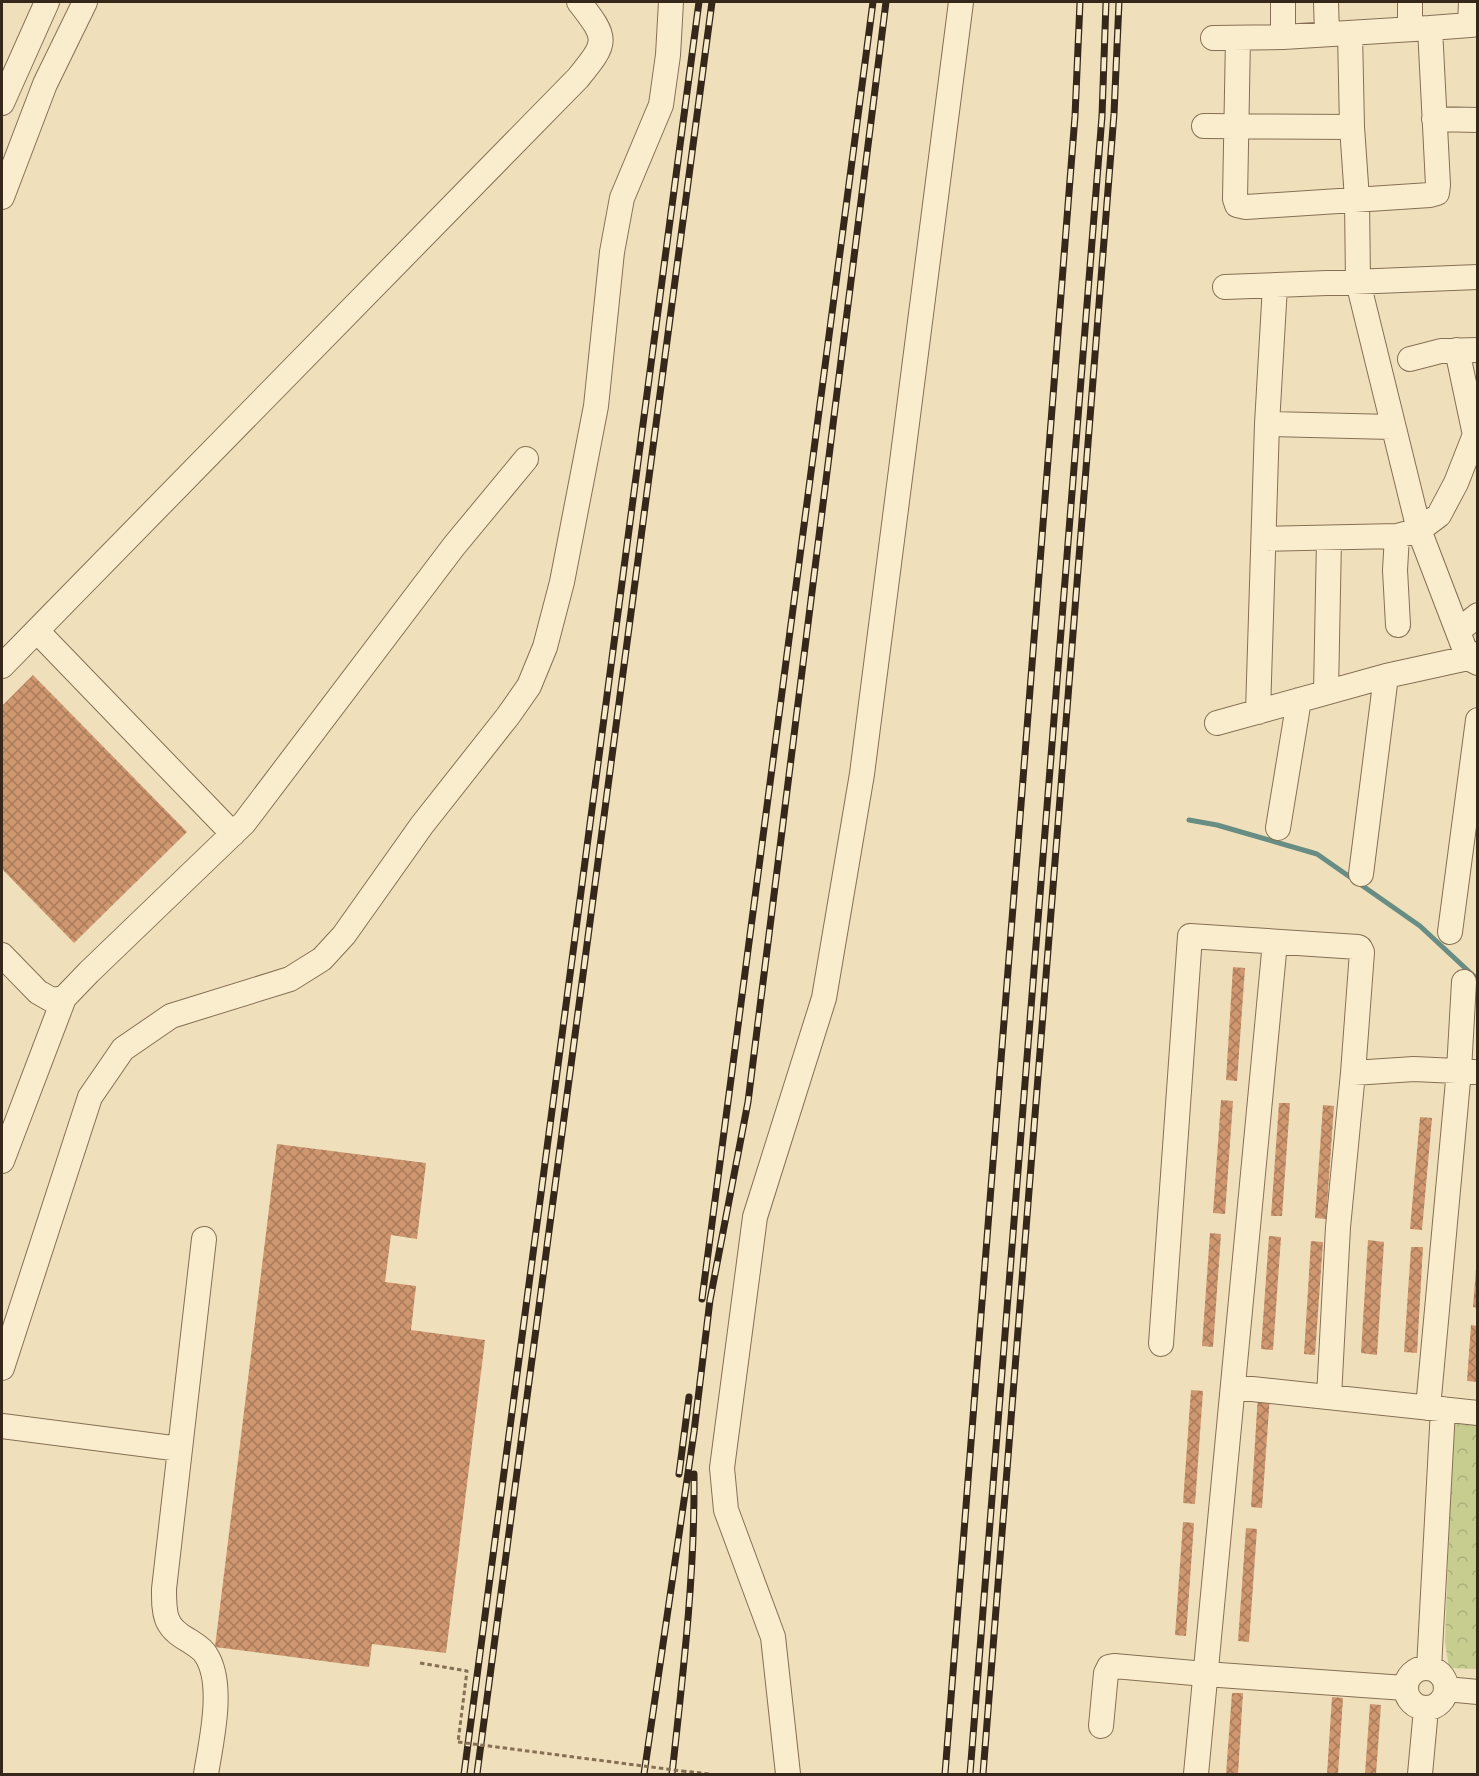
<svg xmlns="http://www.w3.org/2000/svg" width="1479" height="1776" font-family="Literata,serif">
	<defs>
		<pattern id="forest-crowns" width="20" height="18" patternUnits="userSpaceOnUse" patternTransform="scale(1.5)"><rect width="20" height="18" fill="#c6cd8f"/><path d="M2 6a3 3 0 1 1 6 0M12 15a3 3 0 1 1 6 0" fill="none" stroke="#abb07b"/></pattern>
		<pattern id="building-cross-hatch" width="8" height="8" patternUnits="userSpaceOnUse" patternTransform="scale(1.5)"><rect width="8" height="8" fill="#cf976f"/><path d="M0 0l8 8M0 8l8-8" fill="none" stroke="#a97b5a"/></pattern>
	</defs>
	<rect width="100%" height="100%" fill="#efe0bb"/>
	<!-- forest -->
	<path fill="url(#forest-crowns)" d="M1453 1419 1477 1422V1669L1449 1668 1445 1642Z"/>
	<g fill="none" stroke-linecap="round" stroke-linejoin="round">
		<!-- stream -->
		<path stroke="#678d84" stroke-width="5" d="M1189 820 1217 825 1317 854 1420 926 1478 980"/>
	</g>
	<!-- building -->
	<path fill="url(#building-cross-hatch)" d="M33 675 187 832 74 943 2 869V706Z
		M1233 967 1245 968 1237 1081 1226 1080Z
		M1221 1100 1233 1101 1225 1214 1213 1213Z
		M1279 1103H1290L1282 1216H1271Z
		M1323 1105 1334 1106 1326 1219 1315 1218Z
		M1420 1117 1432 1118 1422 1230 1410 1229Z
		M277 1144 426 1163 417 1239 391 1235 385 1282 416 1286 411 1330 485 1340 446 1653 372 1644 369 1667 215 1647Z
		M1210 1233 1221 1234 1213 1347 1202 1346Z
		M1269 1236 1281 1237 1273 1350 1261 1349Z
		M1368 1240 1384 1242 1377 1355 1361 1353Z
		M1311 1241 1323 1242 1315 1355 1304 1354Z
		M1411 1247H1423L1417 1353 1404 1352Z
		M1476 1269H1478V1308L1473 1307Z
		M1471 1325 1478 1326V1382L1467 1381Z
		M1191 1390 1203 1391 1195 1504 1183 1503Z
		M1258 1394 1270 1395 1262 1508 1251 1507Z
		M1183 1522 1194 1523 1186 1636 1175 1635Z
		M1246 1528 1257 1529 1249 1642 1238 1641Z
		M1232 1693H1243L1238 1774H1226Z
		M1332 1697 1343 1698 1338 1774H1327Z
		M1370 1704 1381 1705 1376 1774H1365Z"/>
	<g fill="none" stroke-linecap="round" stroke-linejoin="round">
		<defs>
			<path id="minor" d="M1283 2V37
				M1326 2 1327 34
				M1471 2 1470 25 1478 24
				M1410 29V2
				M1350 33 1352 127 1357 199 1358 282 1419 530 1468 658 1478 663
				M1213 38 1283 37 1430 28
				M1238 38 1235 199 1237 205 1246 207 1430 195 1437 193 1438 185 1430 28 1470 25
				M2 103 47 2
				M1434 119 1478 120
				M1204 126 1352 127
				M2 197 45 84 85 2
				M1225 287 1478 277
				M1457 350 1475 435
				M1410 359 1441 351 1478 350
				M1267 424 1392 427
				M1397 536 1395 570 1398 625
				M1264 539 1397 536 1419 530 1439 515 1456 483 1478 427
				M37 631 233 834
				M1458 631 1478 615
				M2 666 578 78C607 42 609 40 579 2
				M1326 692 1329 539
				M1258 712 1267 424 1275 286
				M1217 723 1386 676 1468 658 1478 654
				M1278 828 1299 700
				M1361 874 1386 676
				M1450 932 1478 720
				M2 955 38 992 52 1000 64 998 89 972 244 823 454 546 526 459
				M1353 1073 1414 1069 1478 1072
				M2 1161 64 998
				M204 1239 164 1589C164 1614 164 1627 188 1640 194 1644 202 1648 206 1655 225 1684 211 1742 206 1774
				M1161 1344 1190 936 1358 947 1360 948 1362 952 1353 1073 1338 1227 1329 1397
				M2 1368 90 1097 123 1049 171 1016 290 979 322 959 344 935 422 825 508 716 529 686 545 647 562 582 596 406 612 252 622 198 661 105 668 55 671 2
				M1233 1387 1478 1413
				M1428 1408 1459 1070 1464 982
				M2 1426 180 1449
				M1406 1688a20 20 0 1 1 40 0a20 20 0 1 1-40 0Z
				M1429 1668 1443 1409
				M1446 1689 1478 1692
				M1101 1726 1106 1673 1109 1667 1114 1666 1205 1674 1405 1688
				M788 1774 773 1637 726 1510 722 1468 755 1217 824 998 862 774 961 2
				M1196 1774 1275 942
				M1420 1774 1426 1709"/>
		</defs>
		<!-- minor casing -->
		<use href="#minor" stroke="#866f54" stroke-width="26"/>
		<!-- path -->
		<path stroke="#866f54" stroke-width="3" stroke-dasharray="4.5 3" stroke-linecap="butt" d="M420 1663 467 1671 458 1742
			M682 1771 710 1774"/>
		<!-- minor -->
		<use href="#minor" stroke="#faedce" stroke-width="24"/>
		<defs>
			<path id="rail" d="M702 1299 873 2
				M679 1474 689 1397
				M464 1774 699 2
				M477 1774 712 2
				M644 1774 694 1432 710 1300 748 1102 886 2
				M672 1774C683 1674 695 1575 694 1474
				M945 1774 1075 116 1080 2
				M970 1774 1102 116 1106 2
				M983 1774 1114 114 1119 2"/>
		</defs>
		<!-- rail casing -->
		<use href="#rail" stroke="#35271a" stroke-width="7"/>
		<!-- rail -->
		<use href="#rail" stroke="#f6eacb" stroke-width="4.5" stroke-dasharray="14" stroke-linecap="butt"/>
		<!-- path-bridge -->
		<path stroke="#866f54" stroke-width="3" stroke-dasharray="4.5 3" stroke-linecap="butt" d="M458 1742 682 1771"/>
	</g>
	<!-- border -->
	<rect width="1479" height="1776" fill="none" stroke="#35271a" stroke-width="6"/>
</svg>
